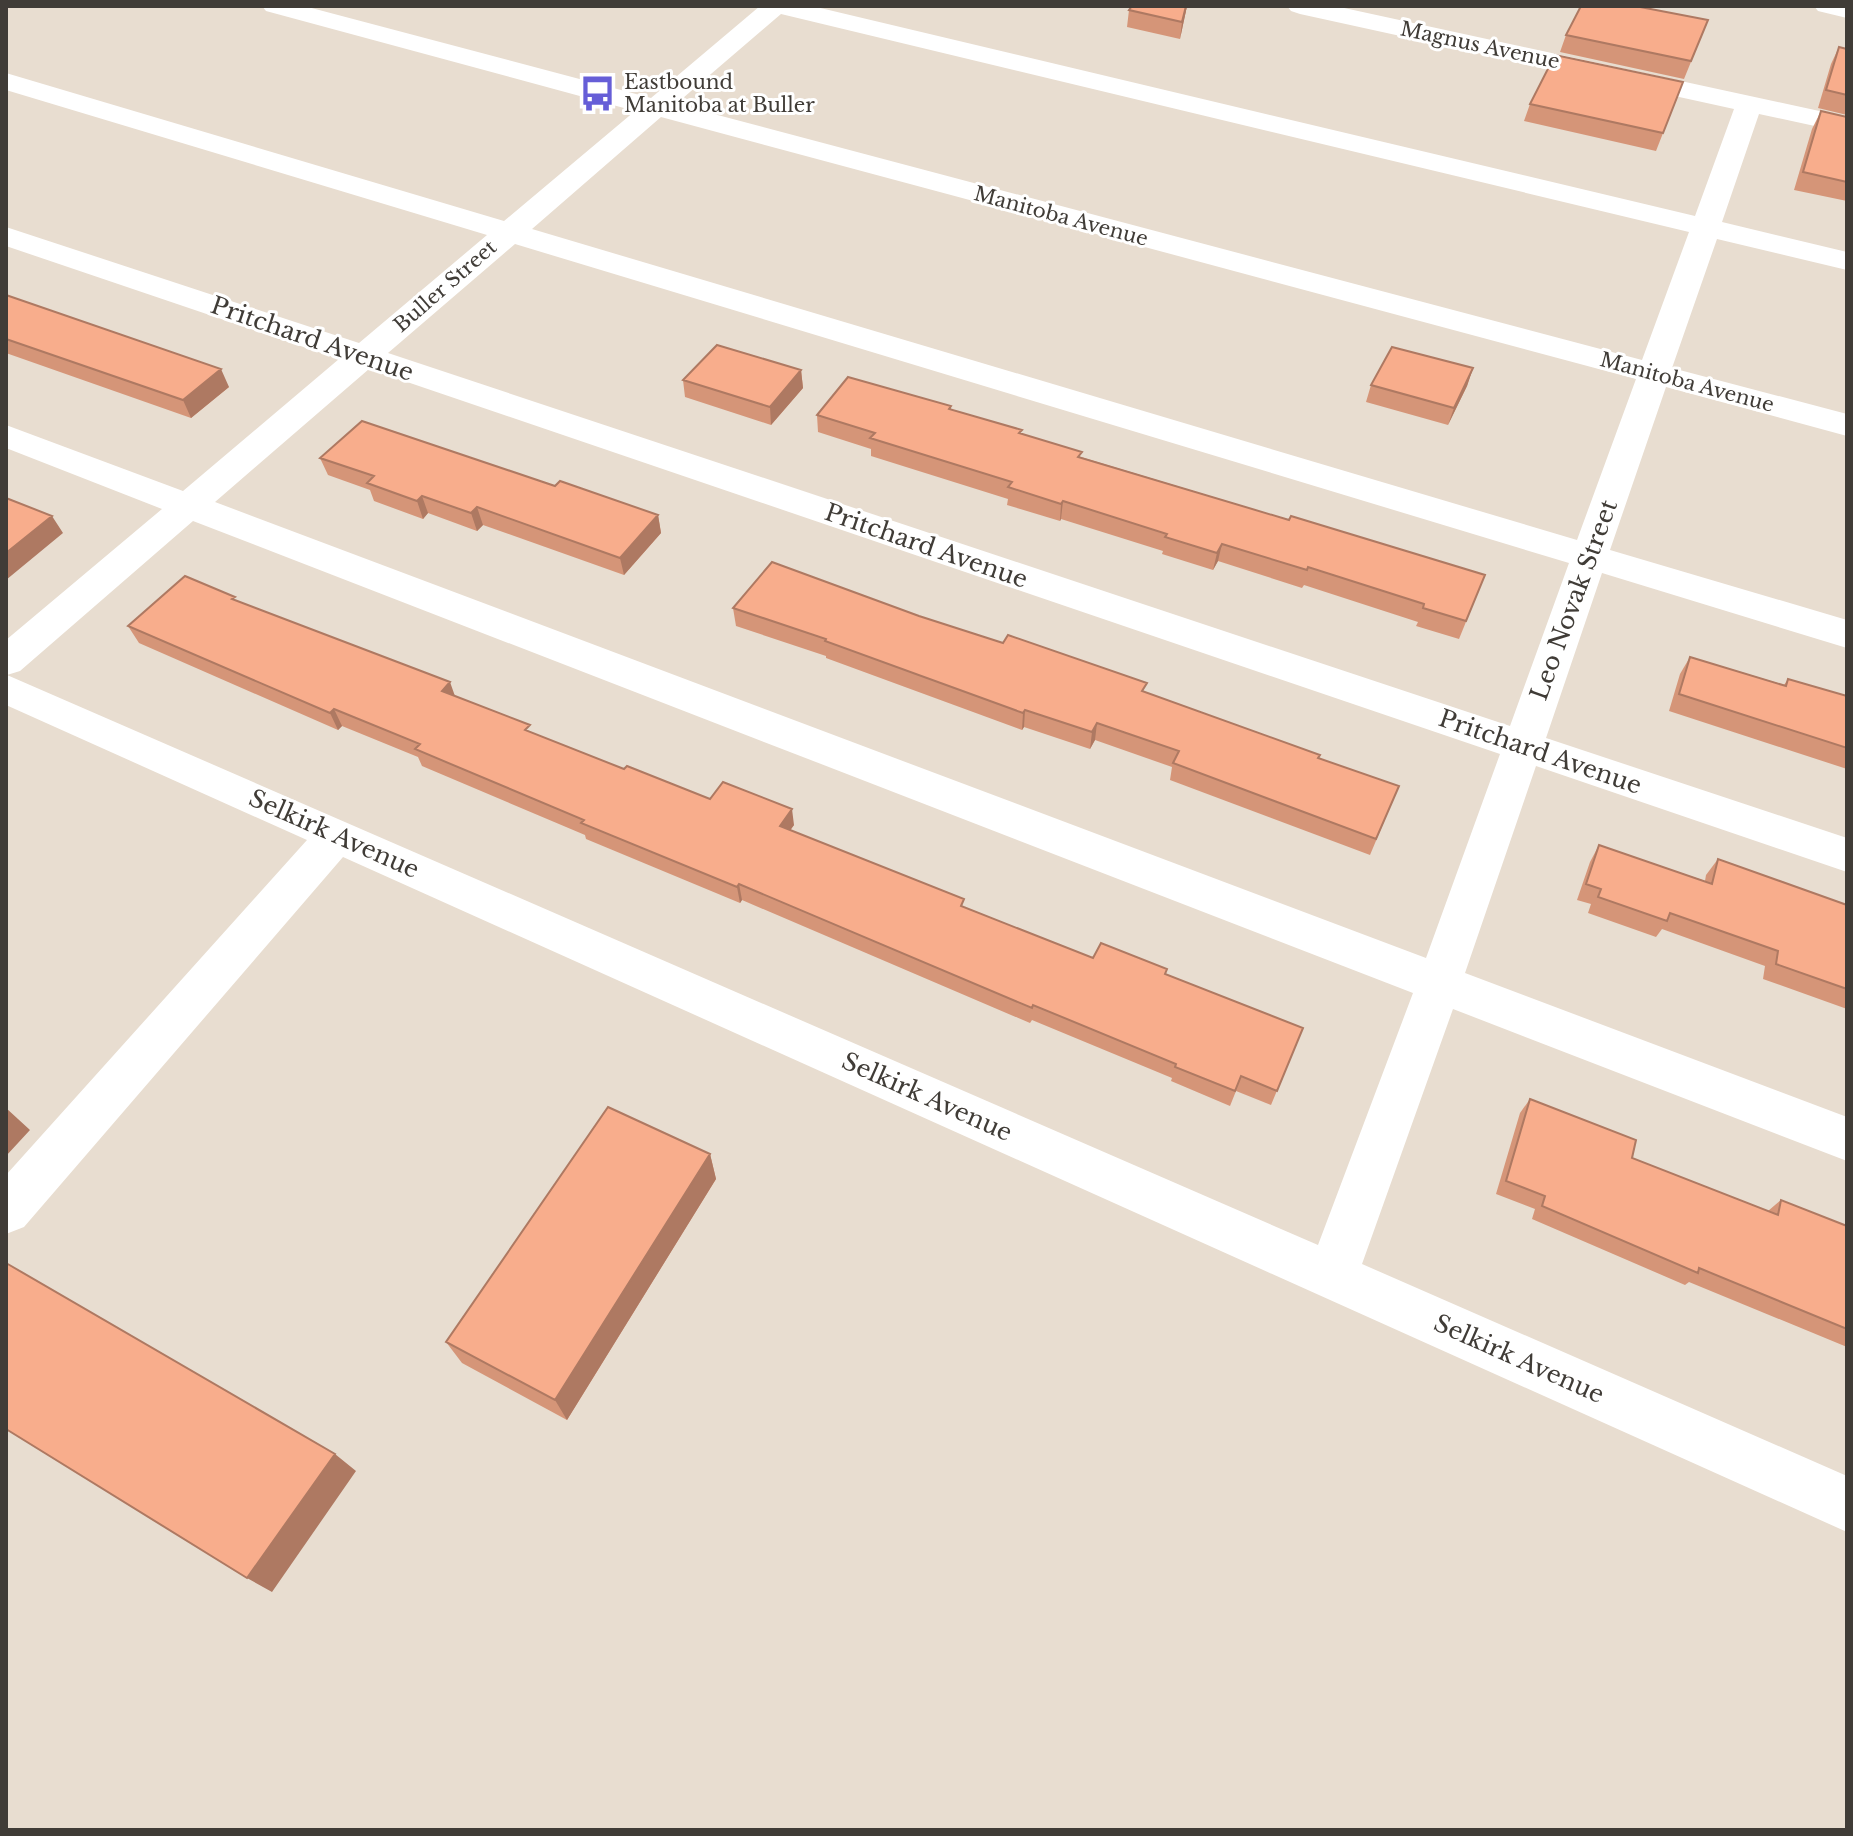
<svg xmlns="http://www.w3.org/2000/svg" width="1853" height="1836" font-family="'Libre Baskerville',serif">
	<rect width="100%" height="100%" fill="#e8ddd0"/>
	<g fill="none" stroke-linecap="round" stroke-linejoin="round">
		<!-- minor -->
		<path fill="#fff" fill-rule="evenodd" d="M262 6H304L651 98 760 6H812L1695 216 1734 109 1300 14 1291 11 1287 6H1335L1847 117V133L1759 114 1722 222 1847 252V270L1717 239 1672 368 1847 414V436L1666 387 1610 550 1847 620V648L1602 573 1546 738 1847 838V872L1536 766 1465 973 1847 1117V1161L1453 1009 1362 1264 1847 1476V1532L343 857 24 1227 6 1234V1175L307 840 6 705V640L162 509 6 448V425L183 491 339 359 6 246V227L359 343 487 235 6 90V73L504 221 635 111 266 11ZM781 14 1689 232 1642 360 676 104ZM661 117 1636 379 1577 540 532 229ZM515 244 1569 563 1510 726 388 353ZM369 369 1500 754 1426 958 215 502ZM193 521 1413 993 1318 1245 7 675 20 671Z
			M1814 6H1847V18L1818 11Z"/>
	</g>
	<!-- wall -->
	<path fill="#d59578" d="M1132 6H1187L1180 39 1127 27 1129 10Z
		M1708 20 1684 79 1560 52 1566 35Z
		M1839 47 1847 49V115L1818 108 1831 64Z
		M1683 82 1656 151 1524 121 1530 104Z
		M1821 111 1847 117V201L1794 190 1812 129Z
		M6 295 229 387 191 418 6 353Z
		M1473 368 1467 386 1448 425 1366 402 1371 385Z
		M801 370 803 388 771 425 685 397 683 380Z
		M951 406V410L1021 434 1081 457 1289 520 1485 575 1459 639 1416 626 1418 622 1304 585 1302 588 1218 561 1213 570 1162 554 1163 551 1061 519 1060 521 1007 505 1008 499 871 456V449L818 432 817 415Z
		M320 458 555 486 658 515 661 533 624 575 483 525 477 531 428 513 423 519 374 501 370 490 328 475Z
		M238 602 455 696 533 733 624 769 710 799 794 825 790 830 964 907 1093 958 1166 974 1303 1028 1271 1105 1236 1091 1230 1106 1171 1081 1172 1078 1032 1020 1030 1023 742 900 740 903 586 839 585 835 422 766 418 757 342 726 338 730 139 643 128 626Z
		M733 608 919 616 1145 692 1319 759 1399 786 1370 855 1170 780 1172 767 1095 740 1090 749 1024 727 1022 730 826 658V656L736 626Z
		M1690 657 1784 685 1788 679 1847 696V769L1669 711 1680 674Z
		M1599 845 1705 881 1706 875 1718 859 1847 905V1009L1763 979 1765 966 1662 929 1656 937 1588 913 1591 904 1577 900 1590 862Z
		M1530 1099 1632 1158 1768 1211 1781 1200 1847 1226V1347L1689 1282 1685 1285 1532 1219 1535 1209 1496 1194 1520 1113Z
		M710 1154 716 1179 567 1420 462 1363 446 1342Z"/>
	<!-- shaded-wall -->
	<path fill="#ae7962" d="M1186 6H1187L1180 39 1182 22Z
		M1473 368 1467 386 1448 425 1454 408Z
		M221 369 229 387 191 418 183 400Z
		M801 370 803 388 771 425 770 407Z
		M422 496 428 513 423 519 417 501Z
		M1063 501 1061 519 1060 521 1061 504Z
		M477 507 483 525 477 531 471 513Z
		M658 515 661 533 624 575 620 558Z
		M52 516 63 533 6 580V553Z
		M1222 544 1218 561 1213 570 1217 553Z
		M450 682 456 699 442 691Z
		M334 709 342 726 338 730 330 713Z
		M1025 710 1024 727 1022 730 1023 713Z
		M1097 723 1095 740 1090 749 1092 732Z
		M792 809 794 825 782 842 780 826Z
		M739 884 742 900 740 903 737 887Z
		M6 1108 30 1130 6 1156Z
		M710 1154 716 1179 567 1420 555 1400Z
		M335 1454 356 1471 272 1592 247 1578Z"/>
	<!-- building -->
	<path fill="#f8ad8c" stroke="#ae7962" stroke-width="2" d="M1132 6H1186L1182 22 1129 10Z
		M1581 6H1635L1708 20 1691 61 1566 35Z
		M1839 47 1847 49V95L1826 90Z
		M1555 55 1683 82 1663 133 1530 104Z
		M1821 111 1847 117V182L1803 172Z
		M6 295 221 369 183 400 6 339Z
		M717 345 801 370 770 407 683 380Z
		M1392 347 1473 368 1454 408 1371 385Z
		M848 377 951 406 949 409 1022 430 1019 433 1082 452 1078 457 1289 520 1291 516 1485 575 1466 621 1423 608 1424 604 1308 567 1307 570 1222 544 1217 553 1165 537 1167 534 1063 501 1061 504 1008 487 1012 482 870 438 875 433 817 415Z
		M362 421 555 486 560 481 658 515 620 558 477 507 471 513 422 496 417 501 367 483 374 476 320 458Z
		M6 498 52 516 6 553Z
		M772 562 919 616 1003 643 1008 635 1147 683 1142 691 1320 755 1318 758 1399 786 1376 839 1173 763 1179 751 1097 723 1092 732 1025 710 1023 713 825 641 826 639 733 608Z
		M185 576 235 597 232 599 450 682 442 691 530 725 525 730 624 769 627 766 710 799 723 782 792 809 780 826 964 899 961 906 1093 958 1101 943 1167 969 1165 974 1303 1028 1277 1091 1241 1076 1235 1091 1175 1067 1176 1064 1033 1005 1032 1008 739 884 737 887 581 823 584 820 415 749 420 744 334 709 330 713 128 626Z
		M1690 657 1786 686 1788 679 1847 696V748L1679 694Z
		M1599 845 1712 884 1718 859 1847 905V989L1776 964 1778 951 1670 913 1667 921 1598 897 1601 889 1586 884Z
		M1530 1099 1636 1140 1632 1158 1778 1215 1781 1200 1847 1226V1329L1699 1268 1698 1273 1542 1206 1545 1196 1506 1181Z
		M608 1107 710 1154 555 1400 446 1342Z
		M6 1263 335 1454 247 1578 6 1429Z"/>
	<!-- icons -->
	<defs>
		<symbol id="bus-bare" viewBox="-9 -9 18 18"><path d="M-5-6H5V4H4V6H2V4H-2V6H-4V4H-5ZM-3.5-4V0h7V-4ZM-3.5 1.2v1.5H-2V1.2ZM2 1.2v1.5H3.5V1.2Z" fill="#665ed7" stroke="#fff" stroke-width="2.5" paint-order="stroke"/></symbol>
	</defs>
	<g fill-rule="evenodd">
		<use href="#bus-bare" x="572" y="68" width="51" height="51"/>
	</g>
	<g text-anchor="middle" stroke-width="6" stroke-linejoin="round" paint-order="stroke">
		<!-- far-street labels -->
		<g font-size="20" fill="#403c37" stroke="#fff">
			<text transform="translate(1480 45) rotate(12)" y="7">Magnus Avenue</text>
			<text transform="translate(1061 216) rotate(15)" y="7">Manitoba Avenue</text>
			<text transform="translate(445 286) rotate(-41)" y="7">Buller Street</text>
			<text transform="translate(1687 382) rotate(15)" y="7">Manitoba Avenue</text>
		</g>
		<!-- far-poi labels -->
		<g font-size="20" fill="#403c37" stroke="#fff" text-anchor="start">
			<text x="624" y="89">Eastbound<tspan x="624" dy="23">Manitoba at Buller</tspan></text>
		</g>
		<!-- street labels -->
		<g font-size="24" fill="#403c37" stroke="#fff">
			<text transform="translate(312 339) rotate(19)" y="8">Pritchard Avenue</text>
			<text transform="translate(926 546) rotate(19)" y="8">Pritchard Avenue</text>
			<text transform="translate(1574 600) rotate(-70)" y="8">Leo Novak Street</text>
			<text transform="translate(1540 752) rotate(19)" y="8">Pritchard Avenue</text>
			<text transform="translate(334 834) rotate(24)" y="8">Selkirk Avenue</text>
			<text transform="translate(927 1097) rotate(24)" y="8">Selkirk Avenue</text>
			<text transform="translate(1519 1359) rotate(24)" y="8">Selkirk Avenue</text>
		</g>
	</g>
	<!-- border -->
	<rect width="1853" height="1836" fill="none" stroke="#403c37" stroke-width="16"/>
</svg>
